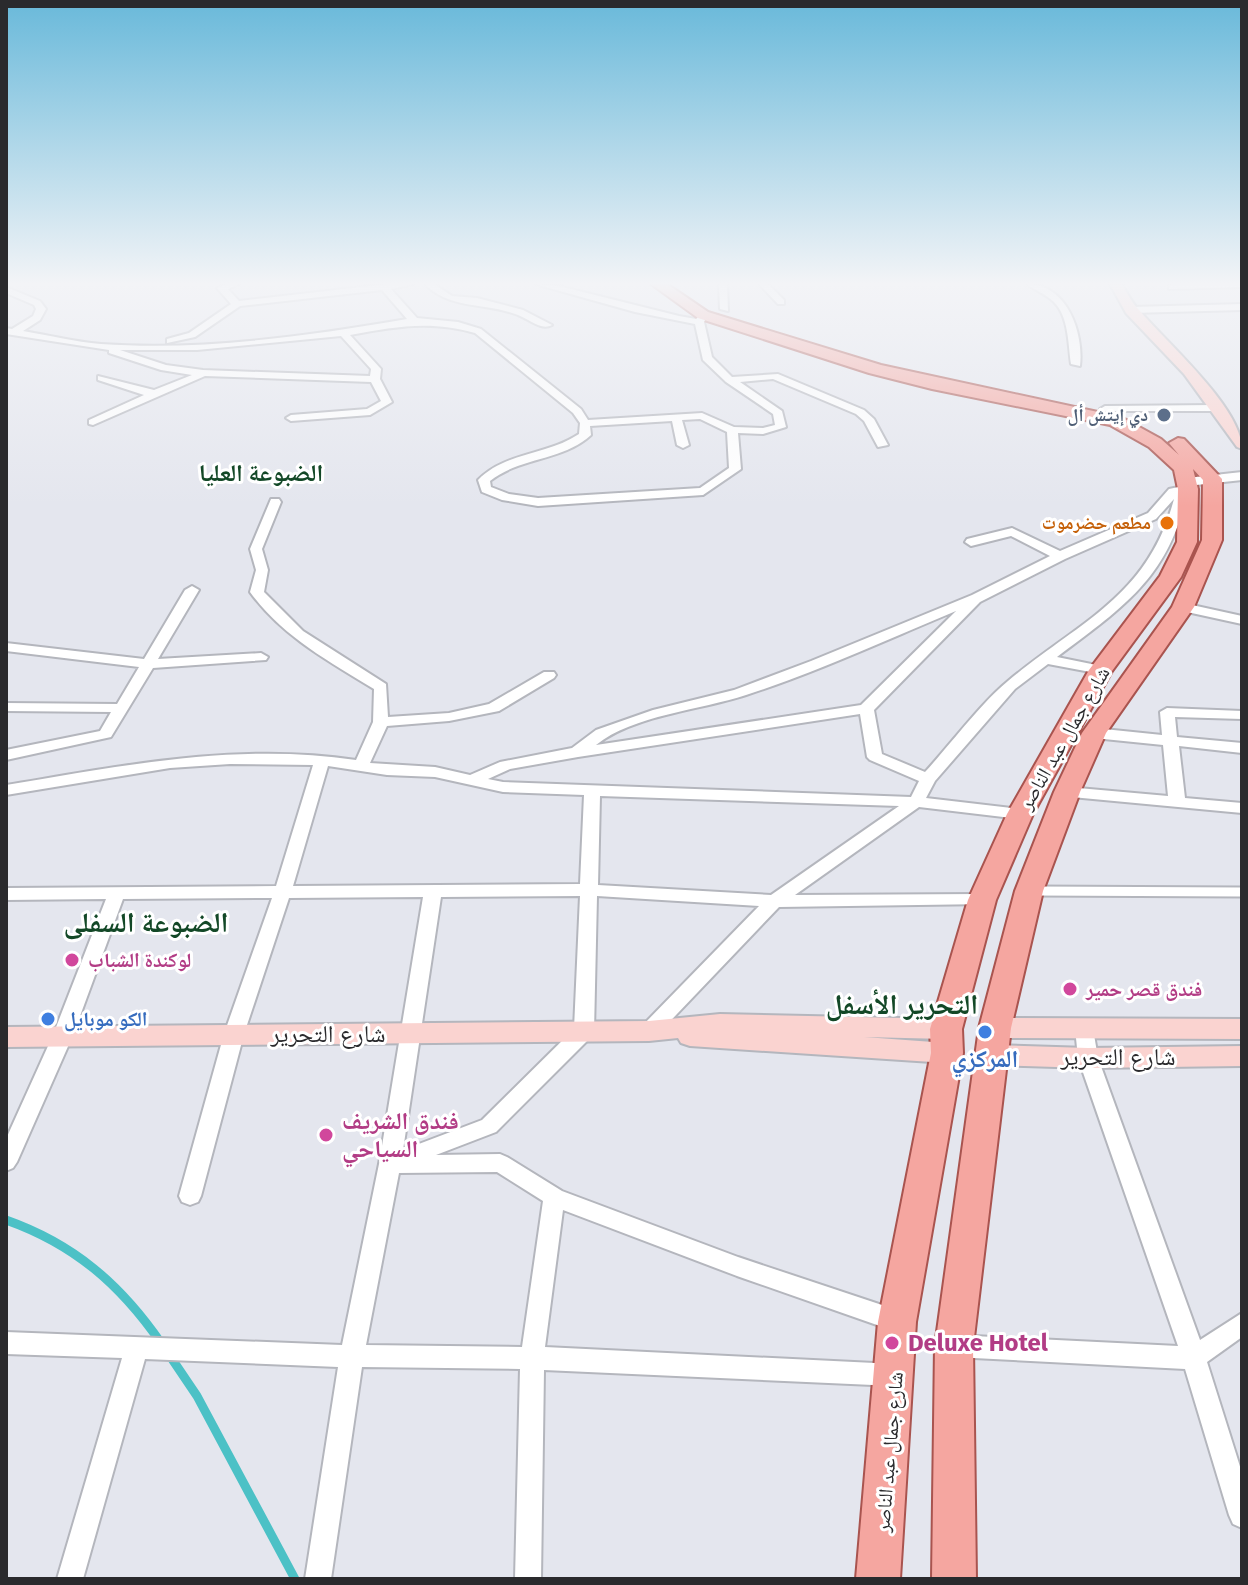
<svg xmlns="http://www.w3.org/2000/svg" width="1248" height="1585" font-family="'Fira Sans','Noto Naskh Arabic',sans-serif">
	<rect width="100%" height="100%" fill="#e4e6ee"/>
	<g fill="none" stroke-linecap="round" stroke-linejoin="round">
		<!-- stream -->
		<path stroke="#4cc1c6" stroke-width="9" d="M6 1220C74 1244 120 1284 161 1343
			M170 1356 197 1396 295 1579"/>
		<defs>
			<path id="service" d="M1034 891 1242 892"/>
			<path id="minor" d="M227 284H239L228 289 239 301 388 284H413L391 289 417 318 458 322 481 329 581 409 588 420 702 413 734 427 763 428 775 425 773 414 726 382 703 360 695 324 635 312 535 284 559 286 679 316 696 319 703 312 708 315 704 322 712 357 732 377 778 374 864 410 874 419 888 445 878 447 864 421 856 414 773 379 740 382 782 411 786 427 763 434 738 433 741 469 703 495 538 506 502 500 482 492 478 480C505 452 548 455 579 434L580 423 573 413 475 333C430 320 394 327 350 335L381 369 380 379 392 402 370 415 291 421 286 418 291 415 367 409 381 401 371 382 205 376 93 425 89 424V420L144 395 98 380V376L154 390 192 375 161 370 109 353V350L6 334V328L12 329 33 316 36 309 34 305 6 293V287L40 301 46 309 40 320 23 331C48 335 75 342 101 344 203 351 308 336 407 319L382 290 240 306 195 337 167 343V339L189 333 231 304 217 288ZM341 336 371 369 370 376 203 370 166 365 120 350H197ZM700 419 727 432 729 468 700 488 538 498 509 494 491 487 490 481C520 457 563 461 591 435L590 426 672 421 677 445 683 448 689 445 682 420Z
				M425 284H434L452 296 477 298 523 310 552 325C541 331 529 319 518 315 485 302 450 310 425 284Z
				M719 284H727L728 311 720 309Z
				M759 284H768L784 300V304H778Z
				M1027 284C1067 284 1084 333 1080 366L1071 364C1068 344 1069 317 1054 302 1046 294 1034 290 1027 284Z
				M1172 284H1242V287L1169 289V285Z
				M1242 304V310L1131 313 1126 310 1131 307Z
				M1105 406 1215 405 1220 408 1215 411H1101L1100 409Z
				M1188 485 1194 489 1187 493C1169 578 1122 608 1057 657L1106 667 1108 670 1106 673 1101 674 1048 664 1015 689 935 781 926 798 1020 809 1026 810 1028 814 1026 818 1020 819 919 807 795 895 982 894 988 896 991 900 988 904 779 907 656 1036 649 1038 642 1036 639 1031 642 1026 759 906 597 896 594 1032 591 1037 496 1132 436 1155 500 1154 507 1157 562 1191 738 1257 897 1310 905 1313 909 1321 905 1329 897 1332 737 1276 563 1210 545 1347 895 1364 903 1367 907 1375 903 1383 895 1386 544 1370 541 1579H515L520 1369 362 1367 331 1579H305L338 1367 145 1359 83 1579H57L122 1358 6 1354V1332L342 1345 379 1164 423 897 289 898 244 1034 201 1196 198 1202 190 1205 182 1202 179 1196 224 1034 272 898 123 899 73 1035 17 1162 13 1168 6 1171V1139L53 1035 106 899 6 900V888L276 886 313 765 230 764 170 768 6 795V785C122 766 238 742 356 760L373 722 374 689C328 661 282 636 250 592L256 570 250 549 271 499H279L281 502 262 549 268 570 264 592 303 631 386 684 388 717 449 713 489 704 544 672H554L556 675 554 678 499 711 449 721 387 726 370 763 435 767 470 775 500 762 572 748 596 730 653 710 734 690 811 661 972 595 1050 556 1011 536 971 546 965 542 967 539 1012 528 1060 551 1148 513 1169 489ZM1174 499C1148 597 1080 621 1008 681 981 703 950 745 925 772L882 754 874 710 980 602 1065 559 1156 519ZM956 611 861 705 596 745C633 715 701 710 746 695 817 672 886 640 956 611ZM860 714 867 757 870 760 919 781 911 797 503 782 488 779 510 769 578 757ZM328 766 387 775 435 777 503 792 584 795 580 884 293 886ZM600 796 899 806 771 895 598 885ZM580 896 574 1029 482 1120 403 1150 441 897ZM497 1172 543 1201 522 1347 366 1345 399 1173Z
				M192 586 199 590 158 659 261 653 268 657 266 660 153 668 111 737 6 760V750L100 731 111 712 6 711V703L117 704 139 667 6 651V643L144 659 185 590Z
				M1183 603 1242 616V624L1178 610 1176 607Z
				M1167 708 1242 711V719L1175 717 1177 737 1242 743V753L1179 746 1185 798 1242 803V813L1061 796 1059 792 1061 788 1067 787 1168 796 1163 745 1094 738 1086 733 1094 728 1162 735 1160 712Z
				M1085 1021 1092 1023 1098 1058 1200 1340 1242 1313V1337L1207 1362 1242 1473V1528L1233 1524 1229 1515 1185 1369 954 1357 946 1354 942 1346 946 1338 954 1335 1178 1346 1078 1058 1075 1028 1078 1023Z"/>
			<path id="tertiary" d="M1242 472V480L1187 486 1180 482 1187 478Z"/>
			<path id="secondary" d="M1110 284H1122C1127 293 1132 303 1139 310 1166 342 1242 408 1242 449L1237 447 1184 374 1126 313Z
				M720 1014 946 1019 955 1022 959 1029 955 1036 946 1039 864 1037 947 1043 957 1046 960 1053 957 1060 947 1063 690 1046 681 1043 678 1038 649 1041 6 1047V1027L649 1021Z
				M995 1018 1242 1019V1039L995 1038 986 1035 982 1028 986 1021Z
				M993 1045 1088 1048 1242 1046V1066L1088 1068 993 1065 983 1062 980 1055 983 1048Z"/>
			<path id="primary" d="M651 284H667L708 312 881 365 1121 417 1161 439 1179 455 1169 443 1178 438 1184 439 1222 479V540L1194 607 1106 733 1080 792 1043 891 1011 1028 973 1346 976 1579H932L935 1346 979 1028 1015 891 1054 792 1082 733 1172 607 1202 540 1203 480 1193 469 1198 489 1197 542 1181 577 1112 671 1033 814 996 900 962 1029 963 1053 916 1322 900 1579H856L878 1322 931 1053 930 1029 968 900 1007 814 1089 670 1160 576 1177 542 1178 489 1174 470 1149 447 1110 425 932 389 869 373 698 318Z"/>
		</defs>
		<!-- service casing -->
		<use href="#service" stroke="#b4b6bd" stroke-width="13"/>
		<!-- minor casing -->
		<use href="#minor" stroke="#b4b6bd" stroke-width="4"/>
		<!-- tertiary casing -->
		<use href="#tertiary" stroke="#b4b6bd" stroke-width="4"/>
		<!-- secondary casing -->
		<use href="#secondary" stroke="#b4b6bd" stroke-width="4"/>
		<!-- primary casing -->
		<use href="#primary" stroke="#a9544f" stroke-width="4"/>
		<!-- service -->
		<use href="#service" stroke="#fff" stroke-width="9"/>
		<!-- minor -->
		<use href="#minor" fill="#fff" fill-rule="evenodd"/>
		<!-- tertiary -->
		<use href="#tertiary" fill="#fff" fill-rule="evenodd"/>
		<!-- secondary -->
		<use href="#secondary" fill="#fad3d0" fill-rule="evenodd"/>
		<!-- primary -->
		<use href="#primary" fill="#f5a6a0" fill-rule="evenodd"/>
	</g>
	<!-- sky -->
	<linearGradient id="sky" x2="0" y2="1"><stop stop-color="#69b9da"/><stop offset="0.56" stop-color="#f3f4f7"/><stop offset="1" stop-color="#f3f4f7" stop-opacity="0"/></linearGradient>
	<rect width="1248" height="506" fill="url(#sky)"/>
	<!-- markers -->
	<circle fill="#5c6f8a" stroke="#fff" stroke-width="3" cx="1164" cy="415" r="8"/>
	<circle fill="#e8710a" stroke="#fff" stroke-width="3" cx="1167" cy="523" r="8"/>
	<g fill="#d1479c" stroke="#fff" stroke-width="3">
		<circle cx="72" cy="960" r="8"/>
		<circle cx="1070" cy="989" r="8"/>
		<circle cx="326" cy="1135" r="8"/>
		<circle cx="892" cy="1343" r="8"/>
	</g>
	<g fill="#3f7fe0" stroke="#fff" stroke-width="3">
		<circle cx="48" cy="1019" r="8"/>
		<circle cx="985" cy="1032" r="8"/>
	</g>
	<g text-anchor="middle" stroke-width="6" stroke-linejoin="round" paint-order="stroke">
		<!-- far-service labels -->
		<g font-size="18" font-weight="bold" fill="#4e5e75" stroke="#fff" text-anchor="end">
			<text x="1148" y="421">دي إيتش أل</text>
		</g>
		<!-- far-food labels -->
		<g font-size="18" font-weight="bold" fill="#c56008" stroke="#fff" text-anchor="end">
			<text x="1151" y="529">مطعم حضرموت</text>
		</g>
		<!-- street labels -->
		<g font-size="20" fill="#2a2a2d" stroke="#fff">
			<text transform="translate(1064 738) rotate(-60)" y="7">شارع جمال عبد الناصر</text>
			<text transform="translate(889 1452) rotate(-85)" y="7">شارع جمال عبد الناصر</text>
		</g>
		<!-- hotel labels -->
		<g font-size="20" font-weight="bold" fill="#b23c85" stroke="#fff" text-anchor="start">
			<text x="88" y="967">لوكندة الشباب</text>
			<text x="1086" y="996">فندق قصر حمير</text>
		</g>
		<!-- shop labels -->
		<g font-size="20" font-weight="bold" fill="#366cbe" stroke="#fff" text-anchor="start">
			<text x="64" y="1026">الكو موبايل</text>
		</g>
		<!-- far-district labels -->
		<g font-size="24" font-weight="bold" fill="#134827" stroke="#fff">
			<text x="261" y="481">الضبوعة العليا</text>
		</g>
		<!-- near-street labels -->
		<g font-size="24" fill="#2a2a2d" stroke="#fff">
			<text x="328" y="1042">شارع التحرير</text>
			<text x="1118" y="1065">شارع التحرير</text>
		</g>
		<!-- near-shop labels -->
		<g font-size="24" font-weight="bold" fill="#366cbe" stroke="#fff">
			<text x="985" y="1067">المركزي</text>
		</g>
		<!-- near-hotel labels -->
		<g font-size="24" font-weight="bold" fill="#b23c85" stroke="#fff" text-anchor="start">
			<text x="342" y="1129">فندق الشريف<tspan x="342" dy="28">السياحي</tspan></text>
			<text x="908" y="1351">Deluxe Hotel</text>
		</g>
		<!-- district labels -->
		<g font-size="28" font-weight="bold" fill="#134827" stroke="#fff">
			<text x="146" y="932">الضبوعة السفلى</text>
			<text x="902" y="1014">التحرير الأسفل</text>
		</g>
	</g>
	<!-- border -->
	<rect width="1248" height="1585" fill="none" stroke="#2a2a2d" stroke-width="16"/>
</svg>
